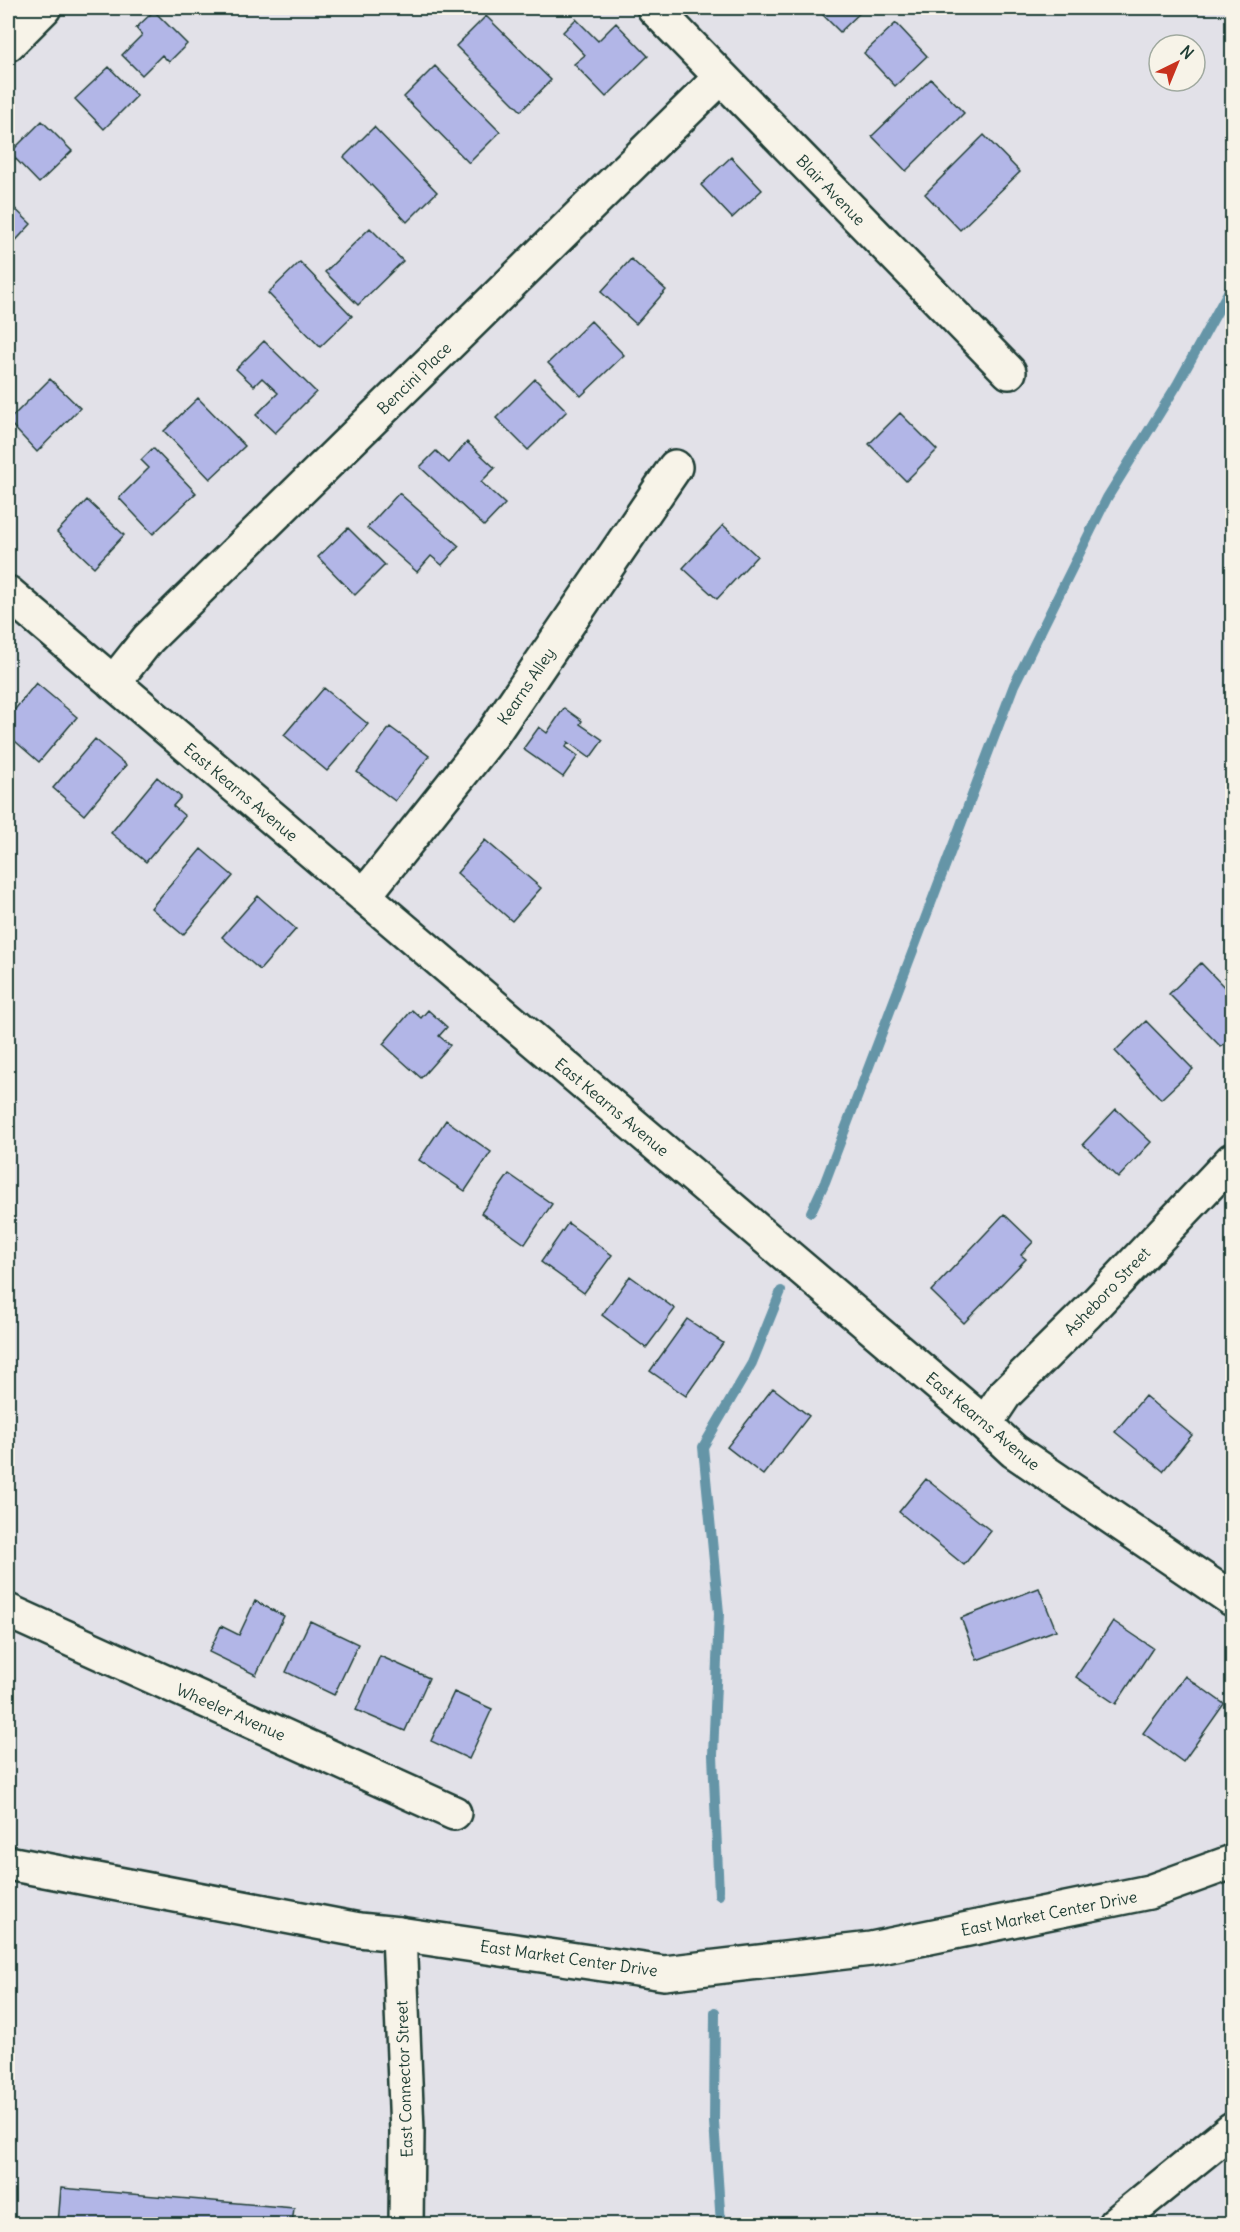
<svg xmlns="http://www.w3.org/2000/svg" width="1240" height="2232" font-family="Delius,sans-serif">
	<rect width="100%" height="100%" fill="#e2e1e8"/>
	<filter id="ink" filterUnits="userSpaceOnUse"><feTurbulence type="fractalNoise" baseFrequency=".0167" numOctaves="2"/><feDisplacementMap in="SourceGraphic" scale="12" xChannelSelector="R" yChannelSelector="G"/><feConvolveMatrix kernelMatrix="1 2 1 2 8 2 1 2 1" color-interpolation-filters="sRGB"/></filter>
	<g filter="url(#ink)">
		<g fill="none" stroke-linecap="round" stroke-linejoin="round">
			<!-- stream -->
			<path stroke="#6595a7" stroke-width="10" d="M811 1212 825 1182 1014 685 1107 498 1177 385 1232 285
				M719 1895 713 1755 719 1613 703 1447 752 1363 781 1291
				M715 2012 714 2122 721 2224"/>
		</g>
		<!-- building -->
		<path fill="#b2b6e7" stroke="#1f3d34" stroke-width="1.5" d="M816 8H865L840 32Z
			M154 11 187 44 169 62 162 55 142 75 122 55 142 35 136 28Z
			M486 16 551 80 521 111 456 46Z
			M576 19 598 41 616 23 648 56 606 97 574 64 585 55 563 32Z
			M896 23 927 56 895 86 864 53Z
			M435 66 500 132 469 163 404 97Z
			M109 67 137 96 104 129 75 99Z
			M931 79 964 113 906 171 872 136Z
			M42 121 72 151 39 183 10 153Z
			M374 127 437 192 407 222 344 157Z
			M984 135 1020 172 960 230 925 194Z
			M731 157 762 190 732 218 701 185Z
			M8 202 31 224 8 249Z
			M370 228 403 261 358 305 325 272Z
			M631 259 666 290 636 324 601 292Z
			M300 262 352 316 320 347 268 293Z
			M591 321 624 355 581 396 548 363Z
			M264 341 316 392 275 433 256 415 278 393 262 378 254 386 236 369Z
			M50 379 80 408 37 452 8 421Z
			M535 379 567 411 528 450 496 418Z
			M198 398 245 446 210 479 164 431Z
			M900 413 937 450 906 481 869 444Z
			M467 442 495 468 481 482 505 504 484 526 420 467 436 451 449 463Z
			M153 448 196 493 153 534 119 498 149 468 141 460Z
			M399 493 459 546 442 565 431 556 417 572 367 528Z
			M87 500 124 535 94 567 57 532Z
			M723 525 757 556 717 599 683 568Z
			M348 528 385 565 355 595 318 557Z
			M36 683 77 717 39 762 8 735V718Z
			M324 688 368 724 327 771 284 735Z
			M564 708 582 721 580 724 603 740 590 758 568 742 566 747 578 756 563 777 523 749 539 727 547 733Z
			M390 727 429 756 395 801 357 772Z
			M95 739 126 765 84 815 53 788Z
			M157 777 181 797 173 806 185 816 146 862 111 833Z
			M485 840 541 888 512 921 457 873Z
			M201 849 233 876 183 935 151 908Z
			M258 896 296 929 260 970 222 937Z
			M1201 963 1232 995V1036L1221 1047 1169 994Z
			M412 1010 421 1018 428 1010 447 1027 439 1036 450 1045 421 1078 383 1044Z
			M1146 1021 1193 1069 1161 1099 1115 1051Z
			M1116 1109 1151 1142 1118 1178 1083 1144Z
			M446 1120 491 1152 465 1191 419 1160Z
			M509 1174 552 1204 525 1244 481 1213Z
			M1004 1214 1033 1242 1021 1255 1026 1259 964 1323 931 1291Z
			M568 1223 612 1255 584 1293 541 1262Z
			M630 1276 675 1309 646 1348 602 1315Z
			M687 1319 723 1343 686 1396 650 1371Z
			M773 1388 809 1416 763 1475 727 1447Z
			M1145 1396 1192 1435 1163 1471 1115 1432Z
			M926 1479 991 1531 964 1565 899 1512Z
			M1039 1588 1056 1630 977 1660 961 1618Z
			M255 1601 284 1616 256 1675 209 1652 221 1626 239 1635Z
			M310 1621 358 1644 334 1695 286 1672Z
			M1113 1621 1153 1648 1116 1704 1076 1677Z
			M380 1656 429 1678 405 1731 356 1710Z
			M1185 1676 1224 1704 1183 1762 1143 1733Z
			M454 1692 492 1709 469 1759 431 1741Z
			M61 2188 294 2208 292 2224H58Z"/>
		<g fill="none" stroke-linecap="round" stroke-linejoin="round">
			<defs>
				<path id="street" d="M654 8 1009 372
					M8 44 44 8
					M8 593 985 1424 1014 1451 1232 1599
					M113 683 148 639 721 77
					M364 896 492 735 675 467
					M985 1424 1005 1394 1087 1313 1232 1160
					M8 1611 454 1813
					M399 1934 407 2131 406 2224"/>
				<path id="secondary" d="M8 1863 359 1930 399 1934 664 1973 871 1949 1149 1892 1232 1862
					M1115 2224 1232 2129"/>
			</defs>
			<!-- street casing -->
			<use href="#street" stroke="#1f3d34" stroke-width="38"/>
			<!-- secondary casing -->
			<use href="#secondary" stroke="#1f3d34" stroke-width="38"/>
			<!-- street -->
			<use href="#street" stroke="#f7f3e8" stroke-width="33"/>
			<!-- secondary -->
			<use href="#secondary" stroke="#f7f3e8" stroke-width="33"/>
		</g>
	</g>
	<g text-anchor="middle" stroke-width="5" stroke-linejoin="round" paint-order="stroke">
		<!-- street labels -->
		<g font-size="16" fill="#1f3d34" stroke="#f7f3e8">
			<text transform="translate(831 190) rotate(46)" y="6">Blair Avenue</text>
			<text transform="translate(414 378) rotate(-44)" y="6">Bencini Place</text>
			<text transform="translate(526 686) rotate(-56)" y="6">Kearns Alley</text>
			<text transform="translate(241 792) rotate(40)" y="6">East Kearns Avenue</text>
			<text transform="translate(612 1107) rotate(40)" y="6">East Kearns Avenue</text>
			<text transform="translate(1107 1291) rotate(-46)" y="6">Asheboro Street</text>
			<text transform="translate(983 1421) rotate(40)" y="6">East Kearns Avenue</text>
			<text transform="translate(231 1712) rotate(24)" y="6">Wheeler Avenue</text>
			<text transform="translate(1049 1913) rotate(-11)" y="6">East Market Center Drive</text>
			<text transform="translate(569 1958) rotate(8)" y="6">East Market Center Drive</text>
			<text transform="translate(404 2079) rotate(-92)" y="6">East Connector Street</text>
		</g>
	</g>
	<!-- margin -->
	<rect width="1240" height="2232" fill="none" stroke="#f7f3e8" stroke-width="30"/>
	<rect x="15" y="15" width="1210" height="2202" fill="none" stroke="#1f3d34" stroke-width="2" filter="url(#ink)"/>
	<!-- north arrow -->
	<g transform="translate(1177 63) rotate(43)"><circle r="28" fill="#f7f3e8" stroke="#a1aaa0" stroke-width="1.5"/>
	<path d="M0-4.5L10 22L0 15L-10 22Z" fill="#c8321e"/>
	<text y="-9" font-size="16" font-weight="bold" text-anchor="middle" fill="#1f3d34">N</text>
	</g>
</svg>
